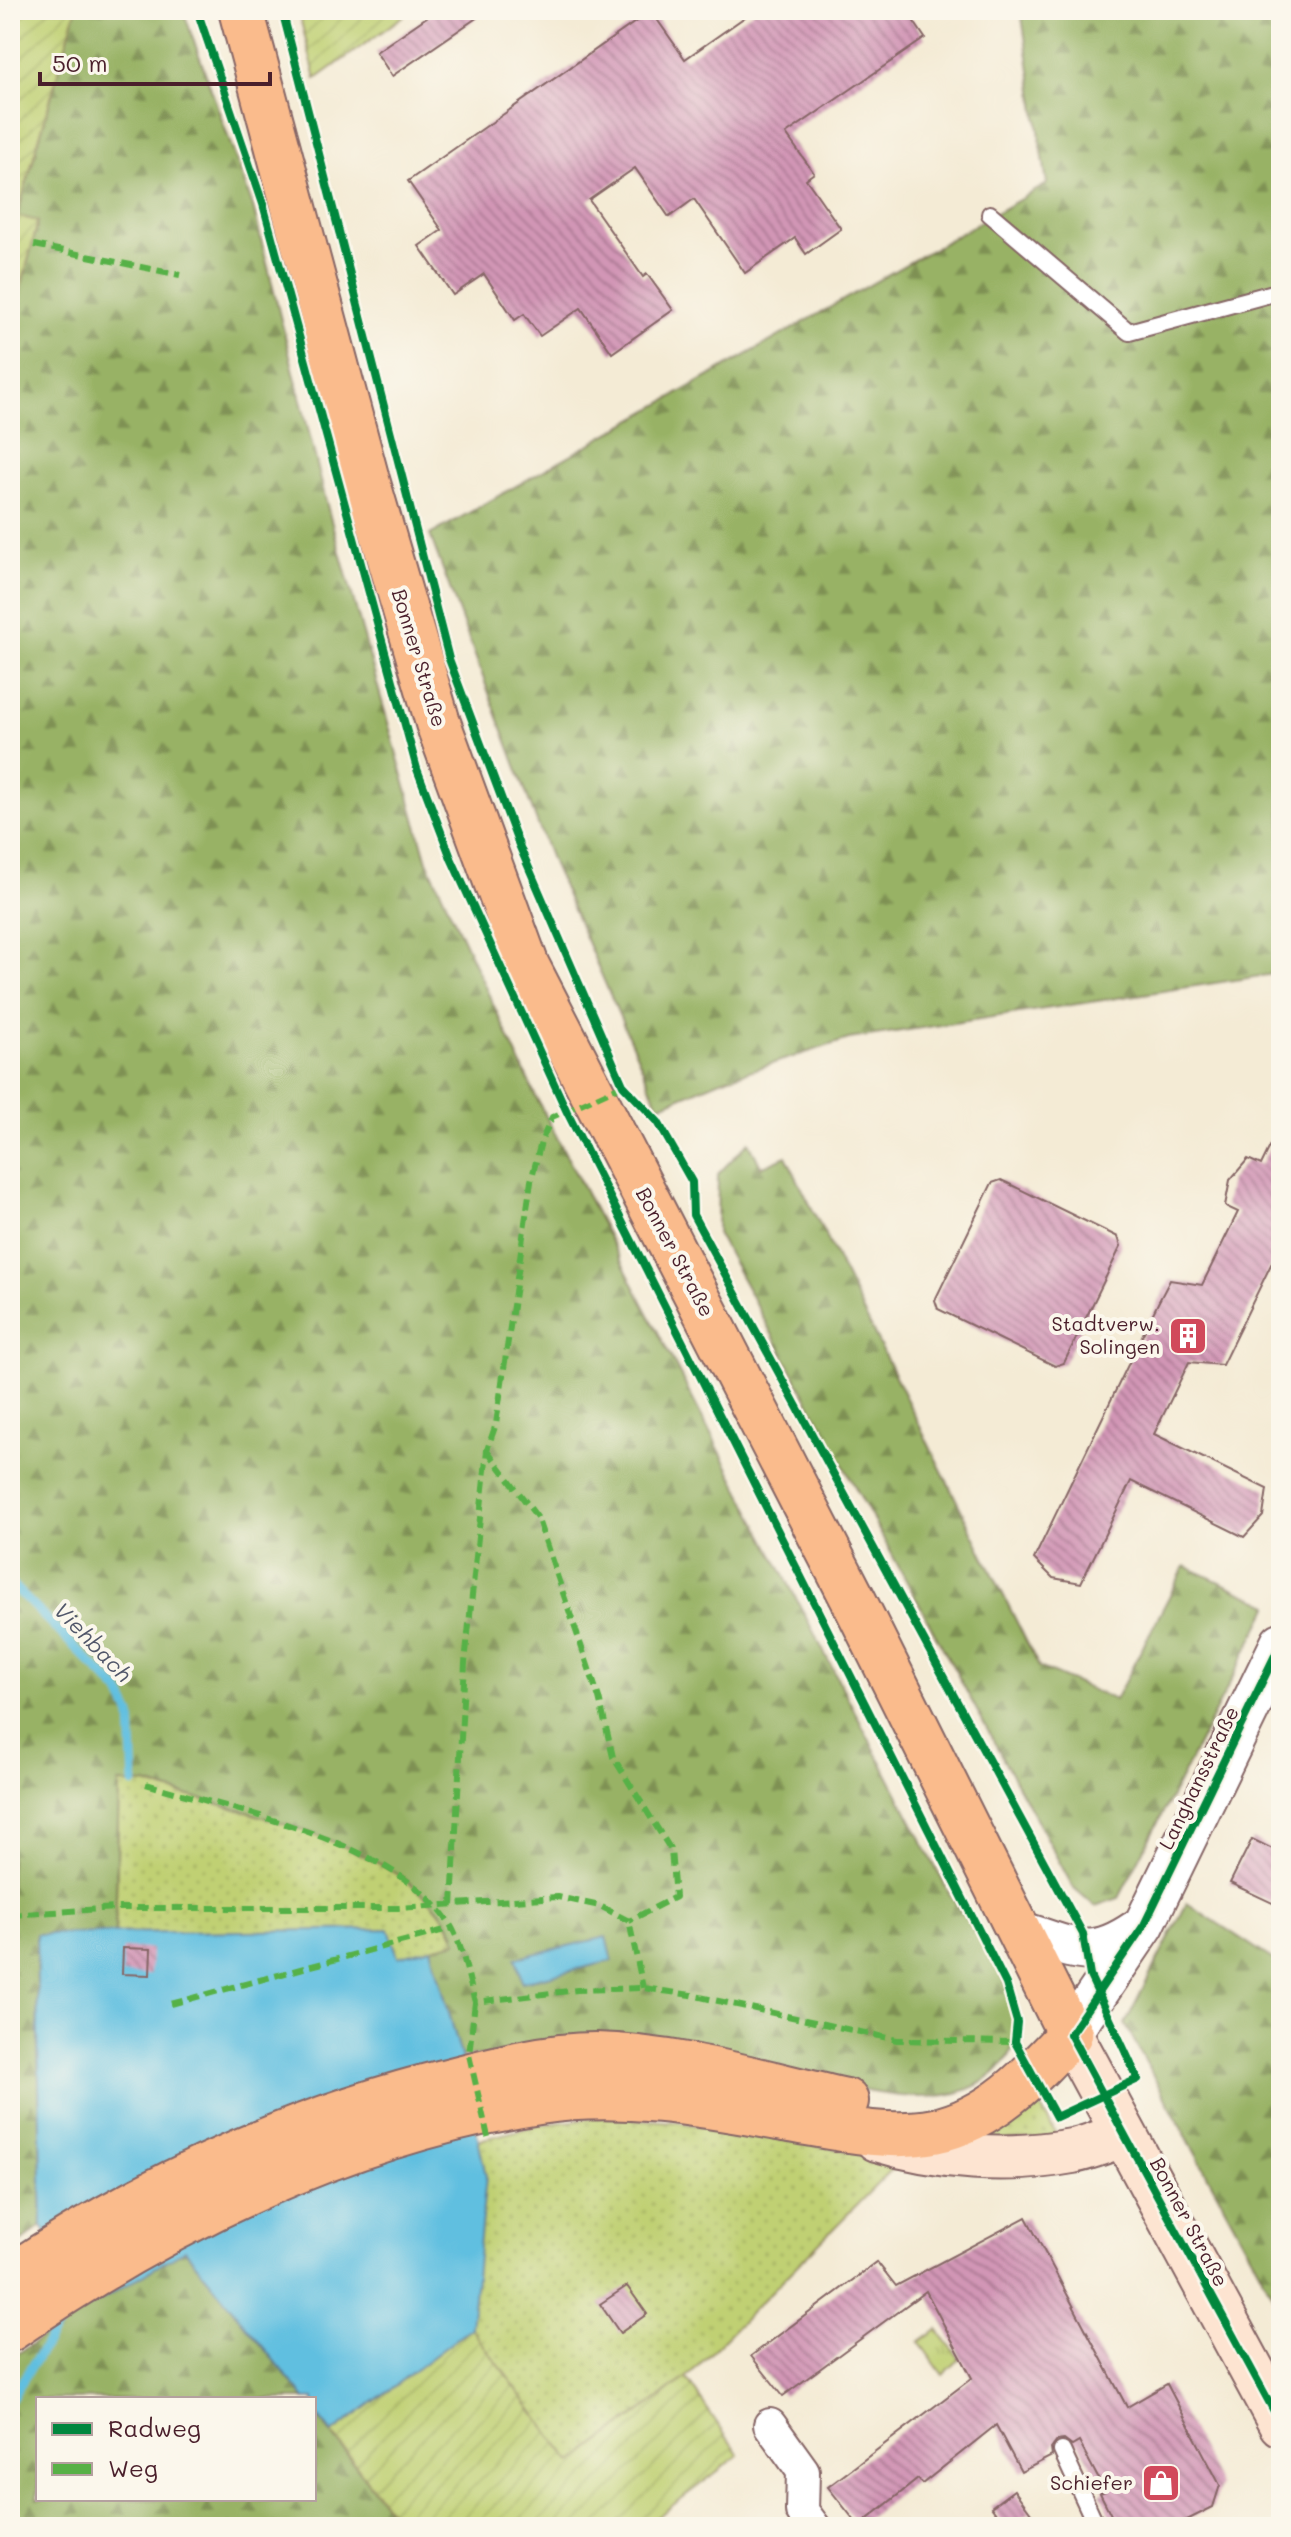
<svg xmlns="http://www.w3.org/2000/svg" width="1291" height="2537" font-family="Mali,sans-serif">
	<defs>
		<pattern id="grass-dots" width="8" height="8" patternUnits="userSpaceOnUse" patternTransform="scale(2)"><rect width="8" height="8" fill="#c0d073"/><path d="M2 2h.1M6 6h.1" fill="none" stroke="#a6b264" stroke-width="1.8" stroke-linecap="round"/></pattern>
		<pattern id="forest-firs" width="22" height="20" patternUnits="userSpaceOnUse" patternTransform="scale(2)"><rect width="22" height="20" fill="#98b265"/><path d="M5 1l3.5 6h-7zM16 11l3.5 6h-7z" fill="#7e9053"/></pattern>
		<pattern id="park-tufts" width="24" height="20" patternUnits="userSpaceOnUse" patternTransform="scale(2)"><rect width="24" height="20" fill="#c0d073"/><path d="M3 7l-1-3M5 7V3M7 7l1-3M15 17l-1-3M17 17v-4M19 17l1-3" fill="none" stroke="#a6b264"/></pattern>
		<pattern id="garden-furrows" width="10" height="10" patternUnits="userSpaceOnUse" patternTransform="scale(2)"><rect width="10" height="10" fill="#c0d073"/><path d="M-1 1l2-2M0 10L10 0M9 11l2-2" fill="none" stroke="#a6b264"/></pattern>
		<pattern id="building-back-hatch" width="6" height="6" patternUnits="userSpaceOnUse" patternTransform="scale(2)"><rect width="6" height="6" fill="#d296b6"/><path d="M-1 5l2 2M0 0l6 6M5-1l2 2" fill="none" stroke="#ac7a94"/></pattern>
	</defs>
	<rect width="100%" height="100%" fill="#fbf7ec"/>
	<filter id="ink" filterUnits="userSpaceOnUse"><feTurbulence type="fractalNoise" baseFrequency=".0125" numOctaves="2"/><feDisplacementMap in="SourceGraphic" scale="16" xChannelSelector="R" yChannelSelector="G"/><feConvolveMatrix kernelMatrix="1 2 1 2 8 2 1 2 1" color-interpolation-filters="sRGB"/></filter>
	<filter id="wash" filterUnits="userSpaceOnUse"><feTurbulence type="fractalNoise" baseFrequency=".006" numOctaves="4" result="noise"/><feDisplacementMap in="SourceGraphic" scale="32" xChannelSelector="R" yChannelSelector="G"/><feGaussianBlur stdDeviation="1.8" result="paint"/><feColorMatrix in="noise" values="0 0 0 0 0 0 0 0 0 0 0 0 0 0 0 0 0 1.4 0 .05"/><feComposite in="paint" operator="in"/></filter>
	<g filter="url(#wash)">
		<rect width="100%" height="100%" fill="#f4ebd5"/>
		<!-- grass -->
		<path fill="url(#grass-dots)" stroke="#85784f" stroke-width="2" d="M119 1783 146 1784C231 1809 426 1848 457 1943L431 1949 461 2056 36 1934 115 1933Z
			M1036 2099 1058 2138 954 2143Z
			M605 2117 676 2122 901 2160 686 2378 572 2463 471 2329 332 2433 314 2411V2399H305L479 2140 540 2125Z"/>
		<!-- forest -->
		<path fill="url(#forest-firs)" stroke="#716848" stroke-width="2" d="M76 10H183L253 207 329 513 427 861 536 1097 949 1893C968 1923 993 1954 1007 1986 1018 2012 1022 2043 1002 2066 940 2135 805 2069 729 2056 702 2052 671 2056 644 2056 583 2056 522 2056 461 2056L431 1948 457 1942C426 1848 231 1809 146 1784L119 1783 115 1933 36 1935 42 2226 10 2250V332L38 222 17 217Z
			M1021 10H1281V973L849 1039 721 1080 659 1106 552 862 430 535 1047 184Z
			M749 1142 761 1167 786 1156 1039 1667 1115 1700 1185 1566 1270 1605 1119 1898 1095 1906 1073 1887 717 1233 718 1174Z
			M1187 1903 1281 1965V2310L1125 2024Z
			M185 2250 305 2399H38V2499H314V2411L402 2527H10V2359L116 2286Z"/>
		<!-- park -->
		<path fill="url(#park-tufts)" stroke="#85784f" stroke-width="2" d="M937 2329 960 2359 943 2375 919 2342Z"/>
		<!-- garden -->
		<path fill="url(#garden-furrows)" stroke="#85784f" stroke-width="2" d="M10 10H76L17 216 38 221 10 332Z
			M298 10H412L316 79Z
			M471 2328 572 2463 686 2378 739 2455 644 2527H402L332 2433Z"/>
		<!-- water -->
		<path fill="#61bfe0" stroke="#566f86" stroke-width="2" d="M389 1929 398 1957 431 1948 461 2056 486 2176 471 2328 332 2433 314 2411V2399H305L185 2250 88 2308 42 2226 36 1934Z
			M606 1937 612 1961 522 1982 516 1958Z"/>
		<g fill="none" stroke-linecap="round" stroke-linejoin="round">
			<!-- stream -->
			<path stroke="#61bfe0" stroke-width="9" d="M10 1583 119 1691 131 1715 134 1783
				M10 2400 66 2312"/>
		</g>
		<g id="blocks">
			<!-- building -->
			<path fill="url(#building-back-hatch)" d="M437 10H488L392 76 376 52Z
				M755 10H906L925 38 786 134 814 173 806 179 841 229 806 254 795 238 745 273 694 199 669 217 635 168 589 200 643 277 647 274 673 310 612 353 581 308 540 336 524 314 515 320 484 274 453 295 419 246 442 230 408 181 651 11 685 59Z
				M1281 1124V1244L1222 1365 1189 1362 1154 1434 1267 1489 1263 1516 1244 1537 1131 1481 1081 1583 1053 1578 1034 1559 1158 1303 1170 1280 1202 1285 1238 1212 1225 1206 1230 1180 1248 1159 1261 1165Z
				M1001 1180 1118 1237 1121 1246 1064 1363 1055 1366 938 1309 935 1300 992 1183Z
				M1252 1839 1281 1853V1907L1230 1883Z
				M123 1948 151 1949 150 1975 122 1974Z
				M1026 2217 1127 2407 1167 2384 1220 2485 1213 2507 1173 2527H1124L1118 2516 1113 2519 1100 2493 1105 2491 1079 2442 1072 2446 1064 2440 1057 2441 1051 2449 1052 2456 1021 2472 996 2425 922 2484 918 2479 859 2526 828 2487 972 2378 926 2291 783 2396 751 2356 877 2262 896 2286Z
				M627 2286 647 2314 620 2333 600 2304Z
				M1014 2490 1031 2513 1006 2527 991 2507Z"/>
		</g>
	</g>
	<g filter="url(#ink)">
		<use href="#blocks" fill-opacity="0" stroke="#866666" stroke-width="2"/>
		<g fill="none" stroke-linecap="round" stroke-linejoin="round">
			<defs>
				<path id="service" d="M990 214 1129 332 1281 291
					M1062 2451 1097 2527"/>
				<path id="minor" d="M770 2425 803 2471 802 2511 814 2527"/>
				<path id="tertiary" d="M1019 1931C1077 1949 1091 1964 1144 1925
					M1070 2034 1144 1925 1281 1643"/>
				<path id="secondary" d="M1070 2034 1281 2424
					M877 2139C939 2158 1007 2163 1072 2151 1089 2148 1107 2140 1124 2134"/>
				<path id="primary" d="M10 2277C145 2187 293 2119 451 2080 497 2068 547 2055 595 2055 680 2057 764 2083 846 2101
					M10 2329C165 2221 350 2131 539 2102 624 2089 706 2105 790 2120 836 2128 888 2140 934 2131 992 2119 1032 2075 1070 2034L852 1597 527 966 438 723 367 480 241 10"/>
			</defs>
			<!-- service casing -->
			<use href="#service" stroke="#866666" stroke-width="20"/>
			<!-- minor casing -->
			<use href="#minor" stroke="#866666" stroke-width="36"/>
			<!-- tertiary casing -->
			<use href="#tertiary" stroke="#866666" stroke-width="44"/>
			<!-- secondary casing -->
			<use href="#secondary" stroke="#866666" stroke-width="48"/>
			<!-- primary casing -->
			<use href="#primary" stroke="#866666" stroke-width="48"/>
			<!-- service -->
			<use href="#service" stroke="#fff" stroke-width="16"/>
			<!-- minor -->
			<use href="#minor" stroke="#fff" stroke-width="32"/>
			<!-- tertiary -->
			<use href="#tertiary" stroke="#fff" stroke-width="40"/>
			<!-- secondary -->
			<use href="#secondary" stroke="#fde4d1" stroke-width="44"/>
			<!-- primary -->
			<use href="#primary" stroke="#fabb8c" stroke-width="44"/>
			<!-- quiet -->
			<path stroke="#57b146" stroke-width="6" stroke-dasharray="12 6" stroke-linecap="butt" d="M34 245 180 275
				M487 1450 537 1517 599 1698 613 1757 671 1850 675 1897 629 1921
				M146 1784C234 1810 401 1843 451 1926 463 1947 468 1978 475 2002L577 1990 643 1988 691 1995 897 2040 1015 2042 1018 2047
				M452 1905 465 1663 487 1450 496 1424 531 1181 541 1142 552 1117 623 1085
				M10 1915 115 1908H398L558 1897 600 1906 629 1921 643 1988
				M475 2002 469 2055 488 2137
				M171 2004 452 1928"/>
			<defs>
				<path id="cycleway" d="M197 10 263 204 417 769 451 858 567 1112 1006 1984 1017 2022 1015 2042 1056 2117 1138 2079 1090 1976 1083 1934 693 1215 692 1182 658 1122 623 1085 519 845 449 659 282 10
					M1281 1643 1144 1925 1070 2034 1281 2424"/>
			</defs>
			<!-- cycleway casing -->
			<use href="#cycleway" stroke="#fbf7ec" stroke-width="13"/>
			<!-- cycleway -->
			<use href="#cycleway" stroke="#00873e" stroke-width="8"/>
		</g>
	</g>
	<!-- icons -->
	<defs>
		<symbol id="building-square" viewBox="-11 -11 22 22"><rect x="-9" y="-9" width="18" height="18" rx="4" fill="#d1495b" stroke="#fbf7ec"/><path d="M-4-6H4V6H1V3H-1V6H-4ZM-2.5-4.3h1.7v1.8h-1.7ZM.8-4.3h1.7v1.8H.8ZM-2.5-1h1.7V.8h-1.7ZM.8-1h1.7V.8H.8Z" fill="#fff"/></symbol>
		<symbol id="shop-square" viewBox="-11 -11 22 22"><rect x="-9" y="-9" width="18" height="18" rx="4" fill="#d1495b" stroke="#fbf7ec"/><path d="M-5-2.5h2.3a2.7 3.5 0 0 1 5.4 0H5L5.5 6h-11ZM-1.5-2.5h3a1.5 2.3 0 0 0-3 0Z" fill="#fff"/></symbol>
	</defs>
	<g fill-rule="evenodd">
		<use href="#building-square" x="1166" y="1314" width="44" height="44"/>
		<use href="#shop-square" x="1139" y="2461" width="44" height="44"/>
	</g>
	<g text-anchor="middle" stroke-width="8" stroke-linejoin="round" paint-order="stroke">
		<!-- street labels -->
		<g font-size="20" fill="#4a1f2b" stroke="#fbf7ec">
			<text transform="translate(419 658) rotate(73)" y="7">Bonner Straße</text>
			<text transform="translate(675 1252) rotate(62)" y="7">Bonner Straße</text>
			<text transform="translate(1199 1778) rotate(-64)" y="7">Langhansstraße</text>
			<text transform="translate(1189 2222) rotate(62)" y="7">Bonner Straße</text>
		</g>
		<!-- poi labels -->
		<g font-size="20" fill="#4a1f2b" stroke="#fbf7ec" text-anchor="end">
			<text x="1160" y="1331">Stadtverw.<tspan x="1160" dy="23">Solingen</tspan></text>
			<text x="1133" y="2490">Schiefer</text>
		</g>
		<!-- water labels -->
		<g font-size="22" font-style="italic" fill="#52576a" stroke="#fbf7ec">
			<text transform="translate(93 1642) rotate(46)" y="8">Viehbach</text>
		</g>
	</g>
	<!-- margin -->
	<rect width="1291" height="2537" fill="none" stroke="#fbf7ec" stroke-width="40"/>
	<!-- legend -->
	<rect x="36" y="2397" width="280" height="104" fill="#fbf7ec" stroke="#b4a19f" stroke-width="2"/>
	<rect x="52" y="2423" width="40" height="12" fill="#00873e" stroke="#b4a19f" stroke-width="2"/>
	<text x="108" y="2437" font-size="24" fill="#4a1f2b">Radweg</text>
	<rect x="52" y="2463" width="40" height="12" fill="#57b146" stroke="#b4a19f" stroke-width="2"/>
	<text x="108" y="2477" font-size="24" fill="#4a1f2b">Weg</text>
	<!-- scale -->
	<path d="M40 72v12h230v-12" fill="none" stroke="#4a1f2b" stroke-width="4"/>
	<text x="52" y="72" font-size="24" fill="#4a1f2b" stroke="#fbf7ec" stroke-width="6" paint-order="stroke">50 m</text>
</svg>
